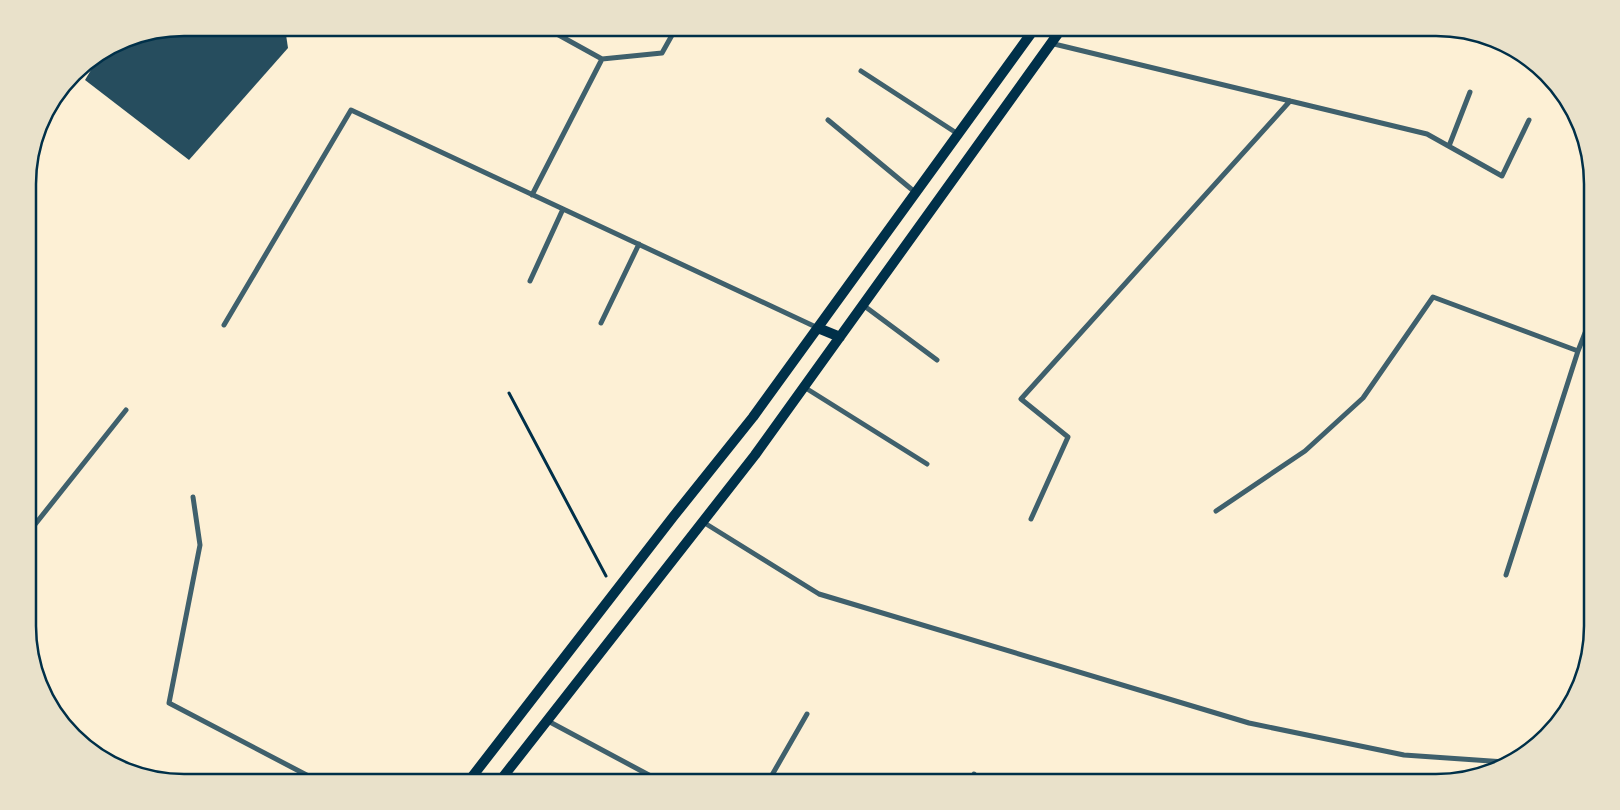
<svg xmlns="http://www.w3.org/2000/svg" width="1620" height="810" font-family="'Exo 2',sans-serif">
	<rect width="100%" height="100%" fill="#fdf0d5"/>
	<!-- building -->
	<path fill="#264d5e" d="M184 28H285L288 48 189 160 85 80 100 55 124 39Z"/>
	<g fill="none" stroke-linecap="round" stroke-linejoin="round">
		<!-- path -->
		<path stroke="#003049" stroke-width="3" d="M509 393 606 576"/>
		<!-- minor -->
		<path stroke="#3f606c" stroke-width="5" d="M1050 43 1427 134 1502 176 1529 120
			M602 59 662 53 676 28
			M861 71 958 134
			M828 120 916 193
			M1449 146 1470 92
			M532 195 602 59 546 28
			M530 281 563 209
			M863 305 937 360
			M601 323 639 244
			M224 325 351 110 818 328
			M804 387 927 464
			M193 497 200 545 169 703 320 782
			M1216 511 1305 451 1363 398 1433 297 1578 351
			M1031 519 1068 437 1021 399 1290 101
			M703 522 819 594 1249 723 1404 755 1505 762
			M29 532 126 410
			M1506 575 1578 351 1592 315
			M548 721 662 782
			M768 782 807 714
			M970 782 974 774"/>
		<!-- secondary -->
		<path stroke="#003049" stroke-width="10" d="M818 328 840 337
			M468 782 673 517 753 417 1035 28
			M499 782 755 455 1062 28"/>
	</g>
	<!-- crop -->
	<path d="M0 0H1620V810H0ZM184 36H1436A148 148 0 0 1 1584 184V626A148 148 0 0 1 1436 774H184A148 148 0 0 1 36 626V184A148 148 0 0 1 184 36Z" fill="#e9e1ca" fill-rule="evenodd"/>
	<path fill="none" stroke="#003049" stroke-width="2.5" d="M184 36H1436A148 148 0 0 1 1584 184V626A148 148 0 0 1 1436 774H184A148 148 0 0 1 36 626V184A148 148 0 0 1 184 36Z"/>
</svg>
